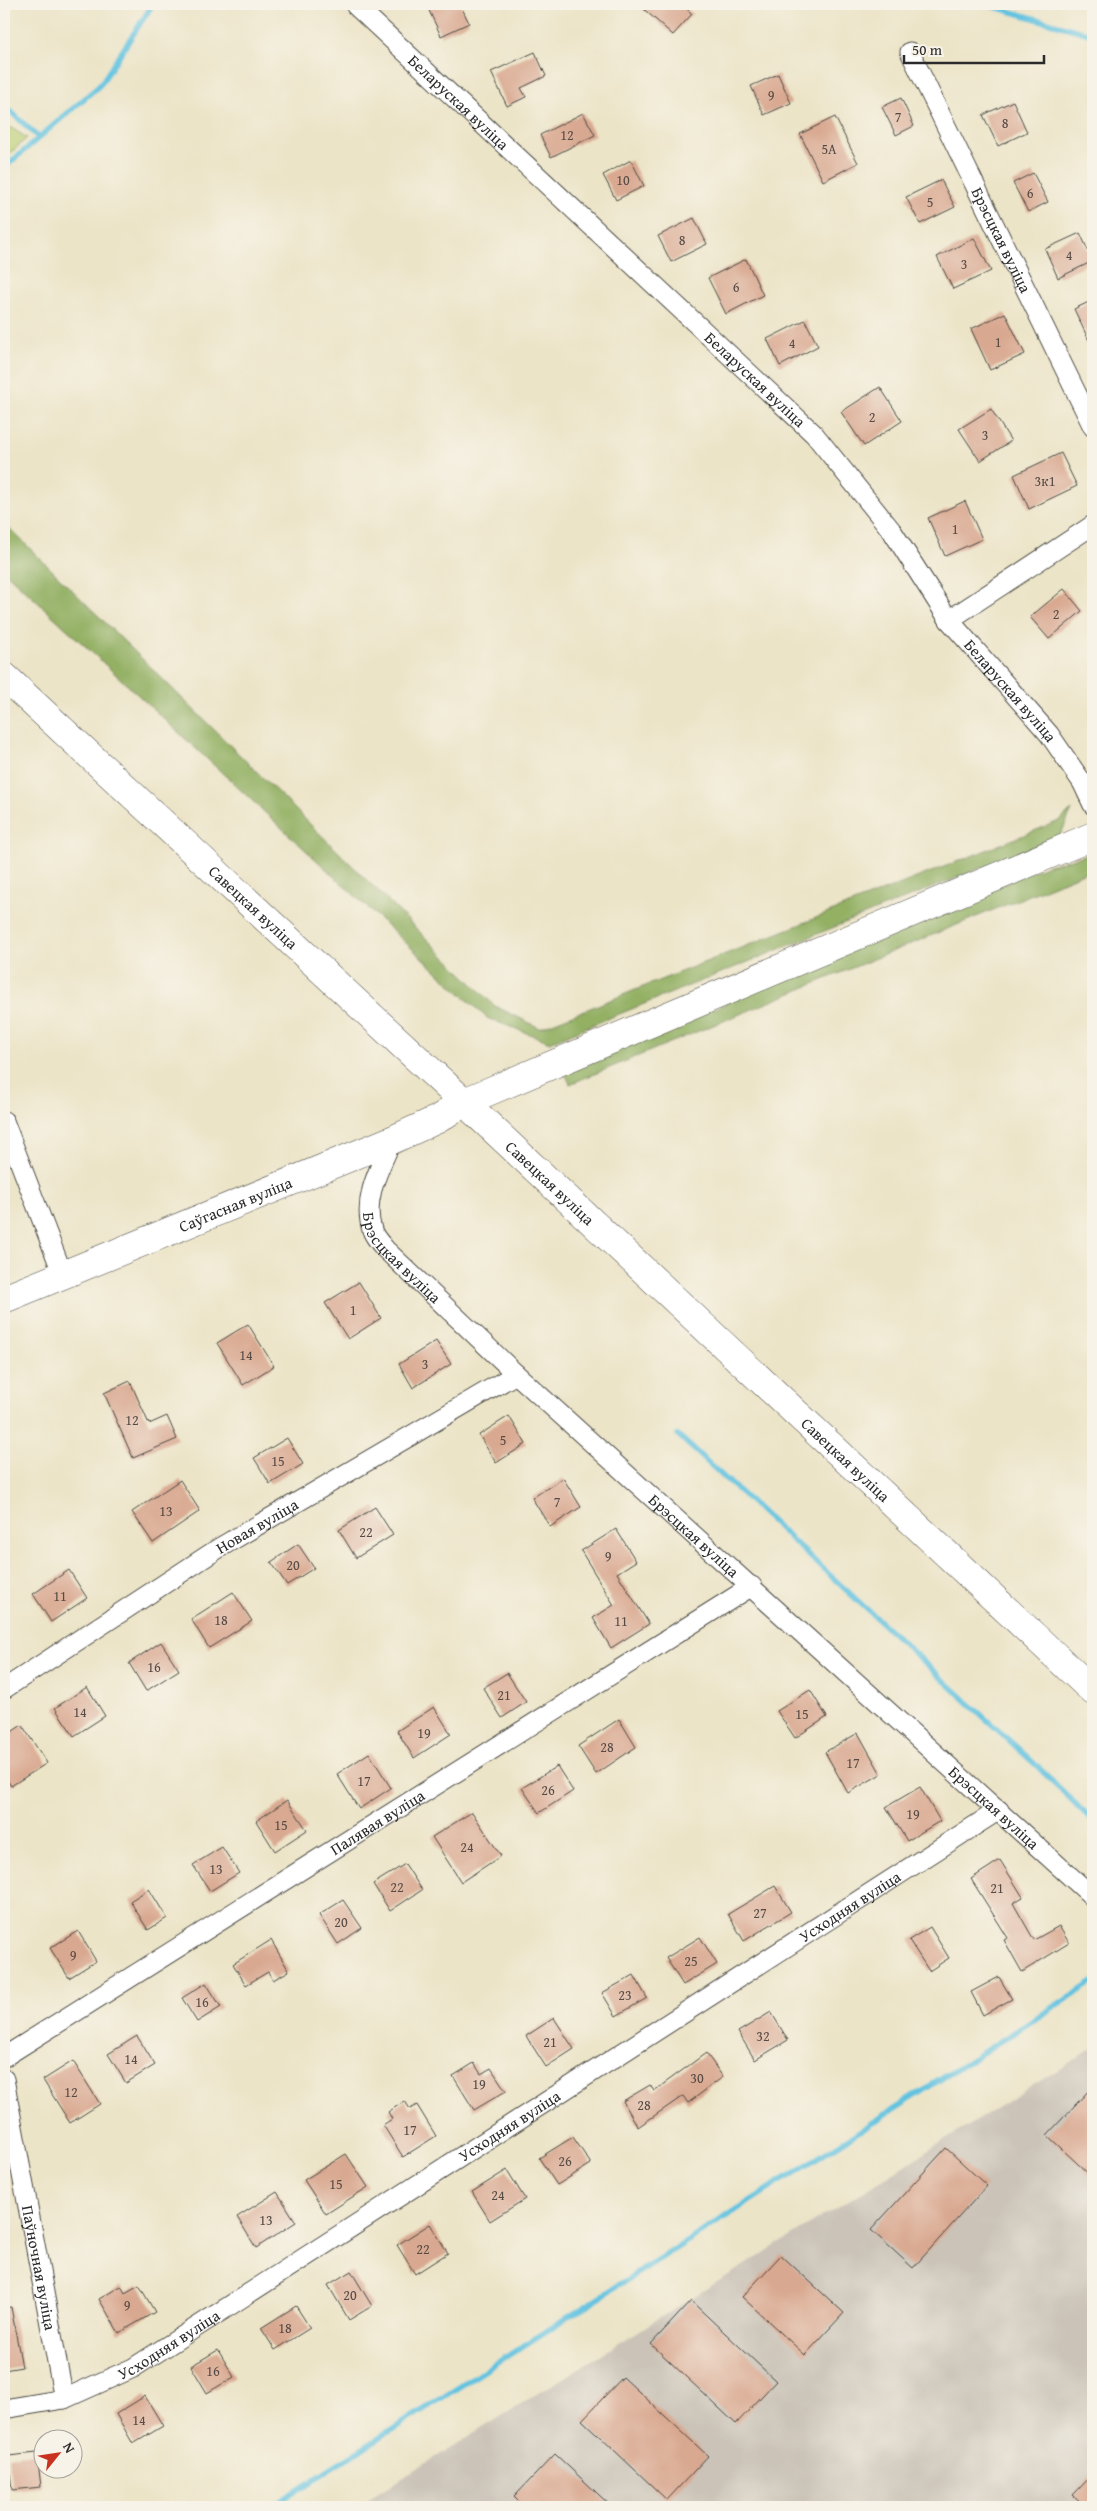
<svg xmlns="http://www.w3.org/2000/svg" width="1097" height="2511" font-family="'Gentium Book Plus',serif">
	<rect width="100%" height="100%" fill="#f7f3e8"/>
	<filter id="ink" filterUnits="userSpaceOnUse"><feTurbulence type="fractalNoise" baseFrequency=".02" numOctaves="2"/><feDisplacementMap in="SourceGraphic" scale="10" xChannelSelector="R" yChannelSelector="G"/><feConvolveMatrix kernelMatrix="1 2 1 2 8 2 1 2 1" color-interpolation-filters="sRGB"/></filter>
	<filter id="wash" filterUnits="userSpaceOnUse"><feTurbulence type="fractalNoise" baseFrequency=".0096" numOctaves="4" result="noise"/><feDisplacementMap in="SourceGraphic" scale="20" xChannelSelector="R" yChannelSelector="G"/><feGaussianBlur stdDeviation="1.12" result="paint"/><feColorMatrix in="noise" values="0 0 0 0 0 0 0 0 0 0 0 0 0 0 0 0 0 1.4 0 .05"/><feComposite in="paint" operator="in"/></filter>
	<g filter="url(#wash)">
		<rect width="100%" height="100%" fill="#ece4c7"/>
		<!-- industrial -->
		<path fill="#cbc3b8" d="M1093 2048V2507H356Z"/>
		<!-- green -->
		<path fill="#bacd71" stroke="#727c4e" d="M5 124 27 138 4 159V125Z"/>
		<!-- forest -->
		<path fill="#93b063" stroke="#5f6e47" d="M4 523 495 1006 540 1028 1059 821 1072 810 1060 836 550 1042 487 1018 4 571Z
			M1093 853V869L570 1084 565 1073 1045 866Z"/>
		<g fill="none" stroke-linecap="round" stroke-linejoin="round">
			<!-- stream -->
			<path stroke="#62c3e0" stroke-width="5.5" d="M984 4 1093 35
				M4 105 38 137
				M4 168 100 85 153 4
				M678 1435 1037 1766 1093 1821
				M271 2507 1093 1982"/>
		</g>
		<g id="blocks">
			<!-- building -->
			<path fill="#d9a890" d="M426 4H460L469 23 441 36Z
				M638 4H682L692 14 673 35Z
				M535 52 546 76 521 88 526 97 507 106 491 72Z
				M778 74 791 103 764 115 751 86Z
				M901 98 914 126 896 135 882 107Z
				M1013 101 1027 132 998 146 983 115Z
				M583 113 595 135 551 157 540 135Z
				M835 117 858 163 823 181 800 134Z
				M631 160 644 186 616 200 603 175Z
				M1033 173 1048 202 1028 212 1013 183Z
				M941 180 955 207 920 224 906 197Z
				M694 218 707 244 671 262 658 236Z
				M1080 233 1093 261 1058 278 1045 249Z
				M974 238 991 271 953 289 937 257Z
				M746 259 763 295 726 314 708 278Z
				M1093 300V349L1074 309Z
				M1005 313 1025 354 990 370 971 329Z
				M805 320 818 346 780 366 767 339Z
				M880 387 902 421 864 446 841 412Z
				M991 409 1011 441 980 461 959 429Z
				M1061 453 1077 486 1029 509 1014 475Z
				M965 501 982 539 945 556 928 518Z
				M1064 589 1082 611 1049 639 1030 617Z
				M359 1282 381 1318 348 1339 325 1303Z
				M248 1324 274 1366 243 1385 217 1343Z
				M436 1341 451 1364 413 1388 399 1364Z
				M130 1381 149 1424 167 1416 177 1439 133 1458 104 1393Z
				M509 1416 526 1444 496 1463 479 1435Z
				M287 1438 303 1464 270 1484 254 1458Z
				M563 1478 581 1507 550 1527 532 1498Z
				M180 1480 200 1511 153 1543 132 1512Z
				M375 1507 393 1535 356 1558 339 1530Z
				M616 1529 636 1561 617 1573 649 1624 611 1648 593 1618 614 1605 581 1551Z
				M298 1544 314 1568 287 1585 271 1562Z
				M69 1570 87 1598 51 1622 33 1594Z
				M233 1592 252 1621 209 1648 191 1619Z
				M161 1642 179 1670 146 1691 129 1663Z
				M507 1673 526 1702 502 1718 483 1688Z
				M87 1687 105 1716 74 1736 55 1708Z
				M810 1690 827 1717 795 1738 777 1711Z
				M434 1707 451 1734 414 1758 397 1731Z
				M619 1719 636 1747 596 1774 578 1746Z
				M22 1725 47 1763 11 1786 4 1775V1737Z
				M858 1733 881 1774 848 1793 825 1752Z
				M369 1753 391 1788 359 1809 337 1774Z
				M557 1766 573 1791 539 1813 522 1788Z
				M920 1787 940 1821 907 1841 886 1807Z
				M287 1800 307 1830 275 1851 256 1821Z
				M472 1812 501 1856 461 1882 432 1837Z
				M222 1847 239 1873 210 1891 193 1865Z
				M1000 1860 1023 1897 1013 1903 1034 1940 1059 1926 1069 1943 1022 1972 1004 1940 1008 1938 971 1879Z
				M405 1864 422 1890 390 1911 373 1884Z
				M775 1886 791 1912 744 1941 728 1914Z
				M149 1889 167 1918 148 1930 130 1901Z
				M343 1900 362 1928 338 1944 319 1915Z
				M930 1927 949 1958 929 1971 909 1940Z
				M78 1931 96 1961 69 1978 50 1948Z
				M700 1937 717 1964 683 1985 666 1958Z
				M271 1940 289 1971 273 1980 268 1972 246 1985 233 1964Z
				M634 1975 647 1998 616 2016 602 1993Z
				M999 1977 1012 1999 983 2015 971 1992Z
				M206 1983 221 2007 197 2022 182 1998Z
				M771 2012 788 2040 755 2060 738 2032Z
				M554 2018 574 2049 546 2067 526 2036Z
				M137 2036 155 2065 126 2083 108 2054Z
				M706 2053 723 2077 688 2103 683 2096 638 2127 623 2101 650 2085 654 2091Z
				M73 2061 100 2104 70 2123 43 2080Z
				M474 2063 481 2074 491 2068 506 2091 474 2110 453 2076Z
				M1093 2086V2178L1047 2135Z
				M405 2101 410 2109 417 2105 436 2136 403 2157 383 2125 392 2119 388 2112Z
				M573 2137 591 2164 557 2185 539 2158Z
				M946 2148 987 2186 913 2268 871 2230Z
				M346 2154 368 2187 326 2214 304 2180Z
				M507 2170 525 2199 490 2221 472 2192Z
				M277 2192 296 2222 256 2248 237 2217Z
				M430 2224 448 2253 415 2274 397 2245Z
				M781 2255 844 2313 805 2355 742 2297Z
				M351 2271 372 2306 349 2320 328 2285Z
				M139 2285 155 2312 119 2333 99 2299 121 2286 125 2293Z
				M691 2301 776 2381 736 2424 651 2344Z
				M296 2306 310 2328 275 2350 261 2328Z
				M11 2307 22 2367 4 2370V2308Z
				M218 2350 234 2377 207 2393 191 2366Z
				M623 2377 708 2456 667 2500 582 2420Z
				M145 2396 163 2426 133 2444 116 2414Z
				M37 2453 41 2487 12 2490 8 2456Z
				M555 2454 612 2507H524L514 2497Z
				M1093 2474V2507H1086L1073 2495Z"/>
		</g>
	</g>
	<g filter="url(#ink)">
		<use href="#blocks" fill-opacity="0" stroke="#484742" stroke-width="1"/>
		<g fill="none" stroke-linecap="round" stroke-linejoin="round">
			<defs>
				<g id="street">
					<path id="s1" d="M355 5 814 434 892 531 949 620 1049 734 1082 782 1093 805"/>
					<path id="s2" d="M910 52 1093 427"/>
					<path d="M949 620 1093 525"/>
					<path d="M4 1121 63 1275"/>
					<path id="s3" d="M392 1140C380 1168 362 1198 372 1230 374 1237 381 1244 385 1249L516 1374 1093 1897"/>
					<path id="s4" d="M4 1689 219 1548 516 1374"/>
					<path id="s5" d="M4 2057 752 1586"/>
					<path id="s6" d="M4 2079 64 2399"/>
					<path id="s7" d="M4 2409 64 2399 133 2368 999 1810"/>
				</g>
				<g id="secondary">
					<path id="s8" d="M4 1299 392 1140 438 1119 464 1102 1093 836"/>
				</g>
				<g id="primary">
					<path id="s9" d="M4 676 464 1102 1093 1691"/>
				</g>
			</defs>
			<!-- street casing -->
			<use href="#street" stroke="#484742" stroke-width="21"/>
			<!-- secondary casing -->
			<use href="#secondary" stroke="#484742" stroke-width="29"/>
			<!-- primary casing -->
			<use href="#primary" stroke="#484742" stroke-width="29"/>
			<!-- street -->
			<use href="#street" stroke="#fff" stroke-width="19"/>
			<!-- secondary -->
			<use href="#secondary" stroke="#fff" stroke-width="28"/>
			<!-- primary -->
			<use href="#primary" stroke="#fff" stroke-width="28"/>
		</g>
	</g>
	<g text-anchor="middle" stroke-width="4.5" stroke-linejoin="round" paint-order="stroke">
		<!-- number labels -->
		<g font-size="14" fill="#564a44">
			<text x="771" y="100">9</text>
			<text x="898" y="122">7</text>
			<text x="1005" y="128">8</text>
			<text x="567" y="140">12</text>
			<text x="829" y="154">5А</text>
			<text x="623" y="185">10</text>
			<text x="1030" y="198">6</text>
			<text x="930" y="207">5</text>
			<text x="682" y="245">8</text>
			<text x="1069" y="260">4</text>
			<text x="964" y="269">3</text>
			<text x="736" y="292">6</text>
			<text x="998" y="347">1</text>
			<text x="792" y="348">4</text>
			<text x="872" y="422">2</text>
			<text x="985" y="440">3</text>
			<text x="1045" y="486">3к1</text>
			<text x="955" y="534">1</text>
			<text x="1056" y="619">2</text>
			<text x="353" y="1315">1</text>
			<text x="246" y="1360">14</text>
			<text x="425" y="1369">3</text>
			<text x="132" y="1425">12</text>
			<text x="503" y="1445">5</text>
			<text x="278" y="1466">15</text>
			<text x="557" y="1507">7</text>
			<text x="166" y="1516">13</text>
			<text x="366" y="1537">22</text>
			<text x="608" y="1561">9</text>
			<text x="293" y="1570">20</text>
			<text x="60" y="1601">11</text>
			<text x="221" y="1625">18</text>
			<text x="621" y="1626">11</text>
			<text x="154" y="1672">16</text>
			<text x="504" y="1700">21</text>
			<text x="80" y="1717">14</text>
			<text x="802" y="1719">15</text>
			<text x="424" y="1738">19</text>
			<text x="607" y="1752">28</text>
			<text x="853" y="1768">17</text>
			<text x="364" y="1786">17</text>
			<text x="548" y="1795">26</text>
			<text x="913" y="1819">19</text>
			<text x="281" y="1830">15</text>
			<text x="467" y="1852">24</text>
			<text x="216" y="1874">13</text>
			<text x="397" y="1892">22</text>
			<text x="997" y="1893">21</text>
			<text x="760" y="1918">27</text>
			<text x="341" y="1927">20</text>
			<text x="73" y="1960">9</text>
			<text x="691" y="1966">25</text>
			<text x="625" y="2000">23</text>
			<text x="202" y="2007">16</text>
			<text x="763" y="2041">32</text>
			<text x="550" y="2047">21</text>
			<text x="131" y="2064">14</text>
			<text x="697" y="2083">30</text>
			<text x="479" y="2089">19</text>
			<text x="71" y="2097">12</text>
			<text x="644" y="2110">28</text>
			<text x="410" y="2135">17</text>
			<text x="565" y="2166">26</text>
			<text x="336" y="2189">15</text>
			<text x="498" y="2200">24</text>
			<text x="266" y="2225">13</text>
			<text x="423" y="2254">22</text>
			<text x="350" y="2300">20</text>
			<text x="127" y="2310">9</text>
			<text x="285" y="2333">18</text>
			<text x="213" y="2376">16</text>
			<text x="139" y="2425">14</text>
		</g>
		<!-- street labels -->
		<g font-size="16" fill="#2b2b2b" stroke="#f7f3e8">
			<text dy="6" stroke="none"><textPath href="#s1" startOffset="142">Беларуская вуліца</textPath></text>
			<text dy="6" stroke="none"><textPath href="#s2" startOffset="209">Брэсцкая вуліца</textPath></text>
			<text dy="6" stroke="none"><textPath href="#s1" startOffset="548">Беларуская вуліца</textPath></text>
			<text dy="6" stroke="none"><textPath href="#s1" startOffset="952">Беларуская вуліца</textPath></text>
			<text dy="6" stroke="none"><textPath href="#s9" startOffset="340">Савецкая вуліца</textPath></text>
			<text dy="6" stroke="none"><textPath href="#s9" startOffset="745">Савецкая вуліца</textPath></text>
			<text dy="6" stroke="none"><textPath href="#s8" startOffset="250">Саўгасная вуліца</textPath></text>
			<text dy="6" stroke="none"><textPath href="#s3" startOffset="134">Брэсцкая вуліца</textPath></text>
			<text dy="6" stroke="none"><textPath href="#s9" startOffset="1150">Савецкая вуліца</textPath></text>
			<text dy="6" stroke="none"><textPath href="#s4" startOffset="301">Новая вуліца</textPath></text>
			<text dy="6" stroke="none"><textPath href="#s3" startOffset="539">Брэсцкая вуліца</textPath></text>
			<text dy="6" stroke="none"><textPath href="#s3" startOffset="944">Брэсцкая вуліца</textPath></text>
			<text dy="6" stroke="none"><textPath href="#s5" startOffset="441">Палявая вуліца</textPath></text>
			<text dy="6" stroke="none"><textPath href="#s7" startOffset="989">Усходняя вуліца</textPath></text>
			<text dy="6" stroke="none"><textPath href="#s7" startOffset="584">Усходняя вуліца</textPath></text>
			<text dy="6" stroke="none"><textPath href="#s6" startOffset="192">Паўночная вуліца</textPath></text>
			<text dy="6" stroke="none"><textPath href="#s7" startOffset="179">Усходняя вуліца</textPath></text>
		</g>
	</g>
	<!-- margin -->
	<rect width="1097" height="2511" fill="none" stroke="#f7f3e8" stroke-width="20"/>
	<!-- north arrow -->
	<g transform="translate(58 2454) rotate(60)"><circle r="24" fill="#f7f3e8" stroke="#a5a39c"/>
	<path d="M0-4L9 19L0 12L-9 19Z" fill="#c8321e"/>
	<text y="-8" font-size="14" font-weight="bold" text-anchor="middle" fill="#2b2b2b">N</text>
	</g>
	<!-- scale -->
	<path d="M904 55v8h140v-8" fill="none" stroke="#2b2b2b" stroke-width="2.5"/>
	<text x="912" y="55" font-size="15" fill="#2b2b2b" stroke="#f7f3e8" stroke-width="4" paint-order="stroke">50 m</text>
</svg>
